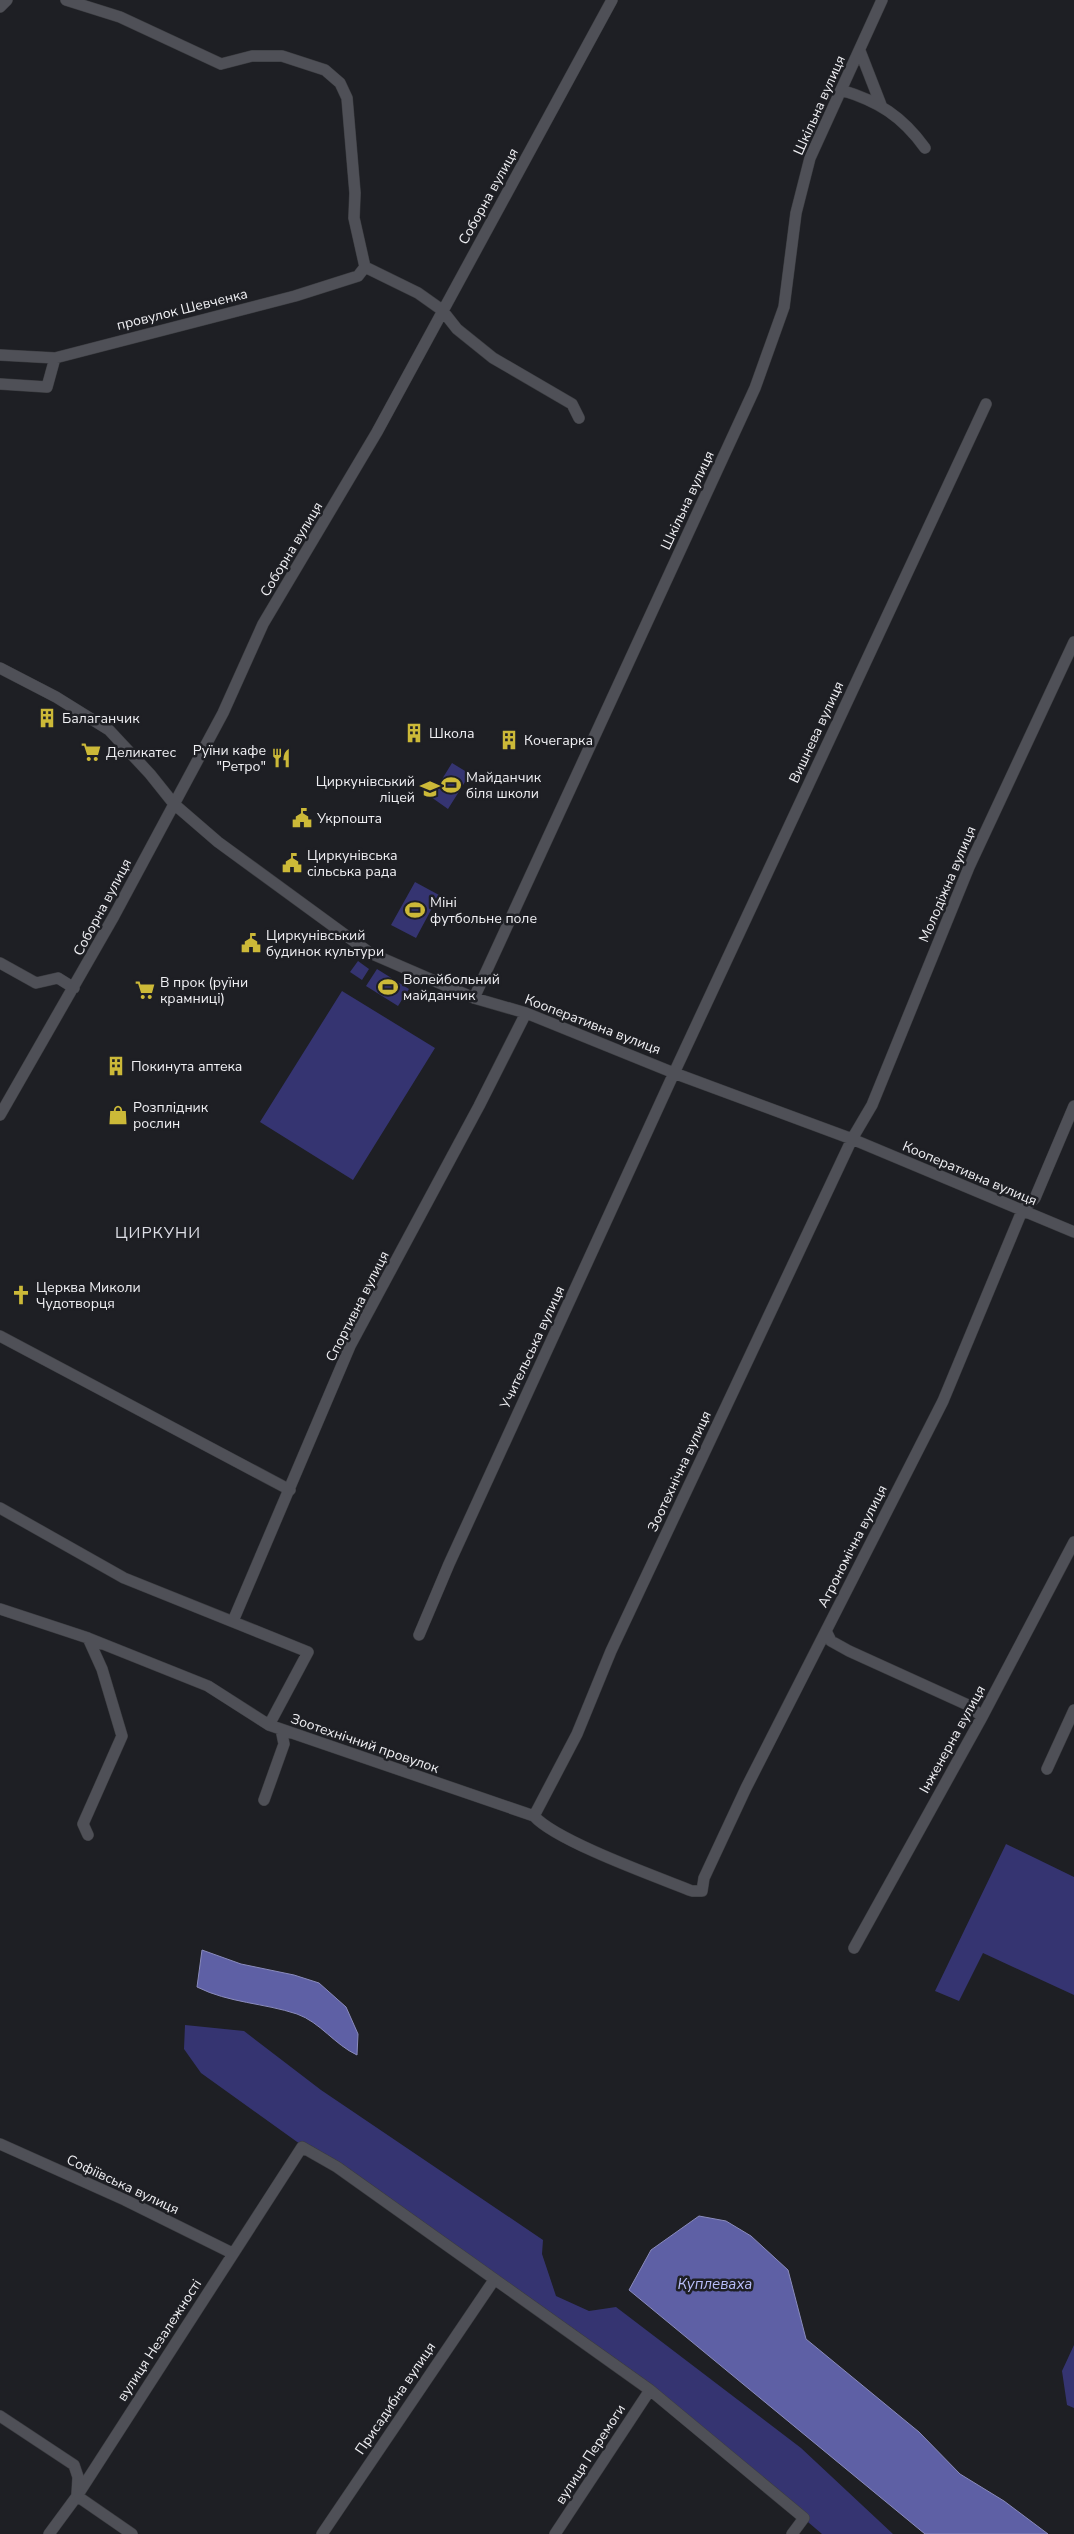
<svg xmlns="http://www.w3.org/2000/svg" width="1074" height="2534" font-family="'Nunito Sans',sans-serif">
	<rect width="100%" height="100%" fill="#1e1f24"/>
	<!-- green -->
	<path fill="#353471" d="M452 763 470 774 448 809 431 797Z
		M415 882 439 895 416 938 391 925Z
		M358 961 369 969 362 980 350 972Z
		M377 969 409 989 398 1006 366 986Z
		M342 991 435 1048 353 1180 260 1122Z
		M1006 1844 1074 1877V1995L983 1953 959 2001 935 1991Z
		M185 2025 244 2031 321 2090 543 2240 542 2254 556 2296 589 2311 616 2307 801 2448 893 2534H822L711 2439 201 2073 184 2049Z
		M1074 2345V2408L1067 2405 1062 2371Z"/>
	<!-- water -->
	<path fill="#5e60a5" stroke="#8a8bbc" d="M202 1950 241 1964 294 1975 319 1983 346 2007 358 2034 357 2055C335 2045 320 2022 297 2014 264 2003 229 2003 197 1987Z
		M699 2216 726 2221 751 2236 788 2270 806 2339 919 2432 960 2474 1004 2501 1048 2534H925L629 2290 651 2250Z"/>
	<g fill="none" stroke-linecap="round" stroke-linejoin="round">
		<defs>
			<path id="minor" d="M66 0 120 17 221 64 252 56H282L325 70 340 83 347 98 355 193 354 218 365 267 418 293 442 310 457 329 493 358 572 404 579 418
				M0 7 7 0
				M860 51 881 105
				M841 90C878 101 902 116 925 148
				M0 355 55 358 295 296 358 276 365 267
				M0 384 47 387 55 358
				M0 668 56 697 109 730 150 774 174 804 218 842 370 953 474 998 526 1013 674 1073 852 1139 1074 1232
				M0 963 36 983 58 978 74 988
				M474 998 755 388 784 307 796 213 810 158 882 0
				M0 1115 114 916 223 713 263 624 377 432 612 0
				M0 1336 290 1490
				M0 1508 124 1578 308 1652 269 1725 534 1816C556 1841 657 1877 692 1891H702L704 1878 746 1788 943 1401 1022 1211 1035 1198 1074 1106
				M0 1609 88 1638 208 1686 269 1725
				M233 1621 350 1346 479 1106 526 1013
				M826 1631 831 1641 849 1651 970 1706 982 1717
				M419 1635 449 1564 674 1073 986 404
				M88 1638 102 1669 122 1736 83 1824 88 1835
				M1047 1769 1074 1710
				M264 1800 284 1744 281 1729
				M534 1816 577 1734 611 1651 852 1139 872 1105 969 867 1074 642
				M854 1948 982 1717 1074 1542
				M0 2144 125 2200 232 2253
				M0 2416 74 2465 78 2477 77 2494
				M77 2496 132 2534
				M49 2534 77 2496 302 2147 337 2167 650 2390 804 2518 792 2534
				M322 2534 494 2280
				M555 2534 650 2390"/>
		</defs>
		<!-- minor casing -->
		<use href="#minor" stroke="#3b3c40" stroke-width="12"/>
		<!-- minor -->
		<use href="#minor" stroke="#4f5057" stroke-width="11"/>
	</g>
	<!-- icons -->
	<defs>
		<symbol id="building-bare" viewBox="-9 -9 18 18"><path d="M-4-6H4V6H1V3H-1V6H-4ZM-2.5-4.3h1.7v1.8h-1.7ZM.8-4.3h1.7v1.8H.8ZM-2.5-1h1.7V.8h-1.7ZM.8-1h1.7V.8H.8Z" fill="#ccb938" stroke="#1e1f24" stroke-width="2.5" paint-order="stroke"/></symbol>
		<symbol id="supermarket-bare" viewBox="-9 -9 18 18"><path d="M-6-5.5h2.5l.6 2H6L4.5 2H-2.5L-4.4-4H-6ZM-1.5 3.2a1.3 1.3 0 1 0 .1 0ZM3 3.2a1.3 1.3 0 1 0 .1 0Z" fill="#ccb938" stroke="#1e1f24" stroke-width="2.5" paint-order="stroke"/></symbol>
		<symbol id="restaurant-bare" viewBox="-9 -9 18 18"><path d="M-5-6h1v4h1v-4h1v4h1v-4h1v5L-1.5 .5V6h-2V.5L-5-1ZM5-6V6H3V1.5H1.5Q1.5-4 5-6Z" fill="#ccb938" stroke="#1e1f24" stroke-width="2.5" paint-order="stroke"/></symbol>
		<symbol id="stadium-bare" viewBox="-9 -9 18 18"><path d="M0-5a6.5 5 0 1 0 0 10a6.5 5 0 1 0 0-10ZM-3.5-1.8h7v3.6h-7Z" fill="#ccb938" stroke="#1e1f24" stroke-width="2.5" paint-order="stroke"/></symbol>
		<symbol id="school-bare" viewBox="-9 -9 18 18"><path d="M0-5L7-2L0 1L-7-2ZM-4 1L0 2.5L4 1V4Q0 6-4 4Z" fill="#ccb938" stroke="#1e1f24" stroke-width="2.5" paint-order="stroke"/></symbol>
		<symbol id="civic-bare" viewBox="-9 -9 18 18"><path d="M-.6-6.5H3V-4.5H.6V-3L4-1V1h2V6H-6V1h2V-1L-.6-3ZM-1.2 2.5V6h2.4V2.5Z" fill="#ccb938" stroke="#1e1f24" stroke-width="2.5" paint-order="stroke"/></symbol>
		<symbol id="shop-bare" viewBox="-9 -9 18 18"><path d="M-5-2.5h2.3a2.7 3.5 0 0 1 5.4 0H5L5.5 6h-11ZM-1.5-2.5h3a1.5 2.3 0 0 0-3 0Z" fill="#ccb938" stroke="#1e1f24" stroke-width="2.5" paint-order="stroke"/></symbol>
		<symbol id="church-bare" viewBox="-9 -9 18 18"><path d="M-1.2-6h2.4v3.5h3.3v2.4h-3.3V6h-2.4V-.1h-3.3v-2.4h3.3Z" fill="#ccb938" stroke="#1e1f24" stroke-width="2.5" paint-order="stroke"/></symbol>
	</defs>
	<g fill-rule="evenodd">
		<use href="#building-bare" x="33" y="704" width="28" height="28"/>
		<use href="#building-bare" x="400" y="719" width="28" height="28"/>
		<use href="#building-bare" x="495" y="726" width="28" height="28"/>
		<use href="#supermarket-bare" x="77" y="738" width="28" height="28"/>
		<use href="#restaurant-bare" x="267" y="744" width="28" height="28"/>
		<use href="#stadium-bare" x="437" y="771" width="28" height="28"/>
		<use href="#school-bare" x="416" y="775" width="28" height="28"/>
		<use href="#civic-bare" x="288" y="804" width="28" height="28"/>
		<use href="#civic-bare" x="278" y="849" width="28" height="28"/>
		<use href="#stadium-bare" x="401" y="896" width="28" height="28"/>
		<use href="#civic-bare" x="237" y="929" width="28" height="28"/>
		<use href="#stadium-bare" x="374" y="973" width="28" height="28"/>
		<use href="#supermarket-bare" x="131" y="976" width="28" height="28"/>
		<use href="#building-bare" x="102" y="1052" width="28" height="28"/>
		<use href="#shop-bare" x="104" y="1101" width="28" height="28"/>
		<use href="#church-bare" x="7" y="1281" width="28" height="28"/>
	</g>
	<g text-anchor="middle" stroke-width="5" stroke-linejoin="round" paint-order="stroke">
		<!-- street labels -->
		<g font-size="14" fill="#efeff3" stroke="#1e1f24">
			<text transform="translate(819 105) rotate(-66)" y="5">Шкільна вулиця</text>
			<text transform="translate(488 196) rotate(-61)" y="5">Соборна вулиця</text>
			<text transform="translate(182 309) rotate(-14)" y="5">провулок Шевченка</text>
			<text transform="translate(687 500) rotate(-65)" y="5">Шкільна вулиця</text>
			<text transform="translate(291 549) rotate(-59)" y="5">Соборна вулиця</text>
			<text transform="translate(816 732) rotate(-65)" y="5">Вишнева вулиця</text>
			<text transform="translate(947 884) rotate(-67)" y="5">Молодіжна вулиця</text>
			<text transform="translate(102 907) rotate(-62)" y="5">Соборна вулиця</text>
			<text transform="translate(593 1024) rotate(21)" y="5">Кооперативна вулиця</text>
			<text transform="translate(970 1173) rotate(23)" y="5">Кооперативна вулиця</text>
			<text transform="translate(357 1306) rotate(-63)" y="5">Спортивна вулиця</text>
			<text transform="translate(532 1347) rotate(-65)" y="5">Учительська вулиця</text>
			<text transform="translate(679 1471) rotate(-65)" y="5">Зоотехнічна вулиця</text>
			<text transform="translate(852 1546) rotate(-63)" y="5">Агрономічна вулиця</text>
			<text transform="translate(952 1739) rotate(-61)" y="5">Інженерна вулиця</text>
			<text transform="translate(365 1743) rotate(19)" y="5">Зоотехнічний провулок</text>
			<text transform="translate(123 2184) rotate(25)" y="5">Софіївська вулиця</text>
			<text transform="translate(159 2340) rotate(-57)" y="5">вулиця Незалежності</text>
			<text transform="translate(395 2398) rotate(-56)" y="5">Присадибна вулиця</text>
			<text transform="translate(590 2454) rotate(-57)" y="5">вулиця Перемоги</text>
		</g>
		<!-- poi labels -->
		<g font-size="14" fill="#efeff3" stroke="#1e1f24" text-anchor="start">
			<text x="62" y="723">Балаганчик</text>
			<text x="429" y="738">Школа</text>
			<text x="524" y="745">Кочегарка</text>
			<text x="266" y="755" text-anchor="end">Руїни кафе<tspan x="266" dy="16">"Ретро"</tspan></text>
			<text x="106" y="757">Деликатес</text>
			<text x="466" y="782">Майданчик<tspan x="466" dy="16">біля школи</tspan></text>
			<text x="415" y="786" text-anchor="end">Циркунівський<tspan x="415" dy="16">ліцей</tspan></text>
			<text x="317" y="823">Укрпошта</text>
			<text x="307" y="860">Циркунівська<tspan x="307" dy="16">сільська рада</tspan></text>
			<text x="430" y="907">Міні<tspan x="430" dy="16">футбольне поле</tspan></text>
			<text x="266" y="940">Циркунівський<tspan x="266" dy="16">будинок культури</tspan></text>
			<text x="403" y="984">Волейбольний<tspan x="403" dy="16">майданчик</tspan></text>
			<text x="160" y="987">В прок (руїни<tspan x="160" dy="16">крамниці)</tspan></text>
			<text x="131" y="1071">Покинута аптека</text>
			<text x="133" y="1112">Розплідник<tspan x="133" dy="16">рослин</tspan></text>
			<text x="36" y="1292">Церква Миколи<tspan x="36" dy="16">Чудотворця</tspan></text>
		</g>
		<!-- water labels -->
		<g font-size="15" font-style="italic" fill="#b9bef9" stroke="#1e1f24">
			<text x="715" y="2289">Куплеваха</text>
		</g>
		<!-- quarter labels -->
		<g font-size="16" letter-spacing="1" fill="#dedfe7" stroke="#1e1f24">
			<text x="158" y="1238">ЦИРКУНИ</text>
		</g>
	</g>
</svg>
